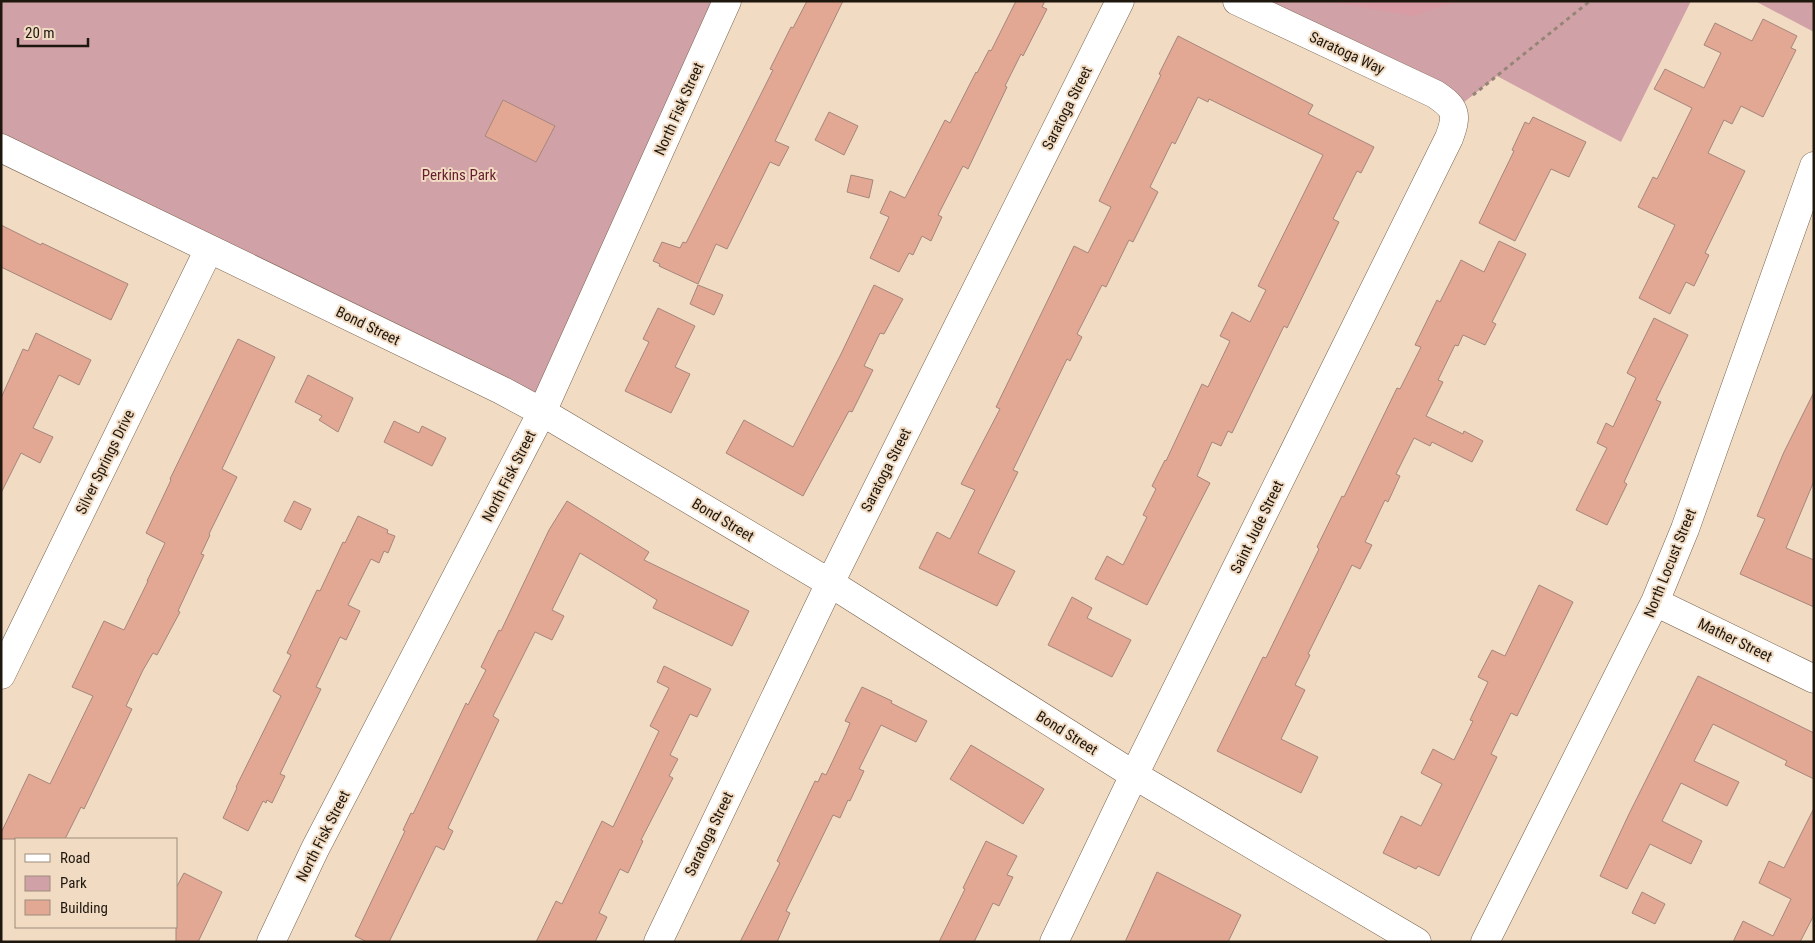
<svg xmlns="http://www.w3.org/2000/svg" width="1815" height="943" font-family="'Roboto Condensed',sans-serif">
	<rect width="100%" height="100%" fill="#f2dbc3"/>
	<!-- green -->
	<path fill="#d1a1a8" d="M1 1H729L542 412 1 147Z
		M1233 1H1691L1621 142 1497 76 1453 111Z
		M1755 1H1814V32Z"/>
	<!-- forest -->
	<path fill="#d99ba4" d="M1326 1H1458L1413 16Z"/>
	<!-- building -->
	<path fill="#e2a894" stroke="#a5867c" d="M807 1H843L775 141 789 147 779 166 770 162 727 249 716 244 698 284 659 266 660 264 653 261 662 242 680 248 683 242 686 243 773 70 770 69 791 27 793 28Z
		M1016 1H1045L1042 7 1047 9 1023 56 1021 54 1005 86 1007 87 968 169 963 166 938 215 942 217 931 241 922 236 913 255 909 253 899 272 870 258 889 217 880 213 890 191 905 198 945 120 950 123 976 72 977 73 989 50 991 51Z
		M1763 19 1797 36 1791 48 1796 50 1763 117 1741 106 1732 124 1724 120 1708 153 1745 171 1705 253 1709 255 1694 286 1686 282 1670 314 1639 298 1675 225 1638 207 1653 177 1657 179 1692 108 1654 89 1665 69 1704 88 1721 53 1704 45 1715 23 1752 41Z
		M1178 36 1313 105 1308 114 1374 147 1361 173 1357 171 1333 219 1339 222 1287 328 1284 326 1232 433 1228 431 1221 446 1212 442 1197 476 1210 483 1147 605 1095 579 1107 556 1123 565 1147 517 1143 515 1156 489 1152 486 1165 460 1166 461 1202 384 1208 387 1230 341 1220 336 1232 312 1250 322 1266 290 1258 286 1323 155 1209 99 1208 102 1198 97 1175 144 1172 142 1150 187 1158 192 1133 242 1129 240 1106 287 1102 285 1077 334 1082 337 1070 361 1067 359 1013 470 1018 472 978 553 1015 571 997 606 919 568 937 532 950 539 975 490 961 484 1000 409 996 407 1074 246 1088 253 1111 207 1099 201 1161 75 1159 74Z
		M503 100 555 126 536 162 485 136Z
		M829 112 858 126 844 155 815 140Z
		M1533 117 1586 142 1569 177 1551 169 1515 241 1479 223 1514 151 1512 150 1525 122 1529 124Z
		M851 175 873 180 869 198 847 192Z
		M1 225 41 245 42 243 128 284 111 320 1 267Z
		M1499 241 1526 254 1492 322 1496 324 1485 345 1463 335 1458 346 1455 345 1438 380 1443 382 1426 416 1463 434 1464 431 1483 441 1472 462 1432 442 1430 446 1414 438 1396 474 1400 476 1388 502 1385 500 1365 542 1372 545 1360 569 1352 565 1308 654 1310 655 1295 685 1305 690 1281 739 1318 757 1301 793 1217 751 1263 657 1266 658 1319 549 1317 547 1342 496 1344 497 1397 388 1400 389 1421 347 1415 345 1437 300 1440 302 1461 260 1484 272Z
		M698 285 723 295 714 315 690 304Z
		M874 285 903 299 884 334 880 333 864 366 873 370 852 412 849 411 803 496 726 453 744 420 793 447 841 354Z
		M658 308 695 326 675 367 690 374 671 413 625 391 649 342 643 339Z
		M1654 318 1688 335 1656 400 1661 402 1624 482 1627 484 1607 525 1576 510 1607 448 1597 443 1606 423 1613 427 1636 378 1627 373Z
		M36 333 91 360 79 385 59 375 33 428 53 437 40 463 21 453 1 493V398L23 349 28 351Z
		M238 339 275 357 222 469 237 477 209 534 210 535 201 554 204 555 178 611 180 612 157 655 153 653 143 670 126 706 132 709 84 809 81 807 65 839H1V833L29 774 50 784 93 696 72 687 104 621 124 630 148 581H147L165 543 146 533 171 480 170 479Z
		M308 375 353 398 338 432 319 420 322 416 295 402Z
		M1814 392V481L1786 548 1814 560V607L1740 574 1765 519 1757 516 1784 452Z
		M394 421 419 433 422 426 446 438 432 466 384 442Z
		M294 501 311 509 301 530 284 521Z
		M567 501 649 552 644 560 749 611 732 646 653 608 657 600 580 553 552 610 564 616 552 640 535 632 493 716 499 720 448 828 453 831 444 850 436 846 389 942H367L355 936 405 831 403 830 411 813 413 814 466 703 468 705 486 670 481 667 499 630 501 631 549 530Z
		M358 516 388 530 387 533 395 536 388 553 384 551 379 563 371 559 348 605 360 611 346 640 340 637 316 687 321 689 280 774 285 776 272 803 267 800 266 803 263 801 248 831 223 818 237 788 236 787 281 696 273 691 291 655 287 653 317 590 320 591 343 542 345 543Z
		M1539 585 1573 602 1517 716 1511 713 1491 754 1497 757 1439 876 1418 866 1416 869 1383 853 1401 816 1421 826 1442 784 1421 773 1433 749 1454 760 1473 721 1470 720 1488 682 1478 677 1492 650 1505 656Z
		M1072 597 1092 608 1087 618 1131 640 1112 677 1048 645Z
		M664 666 711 689 697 717 690 714 670 755 678 759 669 776 673 778 641 840 643 841 628 873 620 869 599 913 607 917 595 942H536L556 901 562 904 602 821 613 827 659 731 650 726 669 688 657 682Z
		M1698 676 1814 733V779L1785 765 1787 761 1713 724 1694 761 1739 782 1727 806 1681 783 1662 821 1702 841 1691 864 1650 844 1627 889 1600 876 1629 814Z
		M862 687 892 701 891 703 927 721 916 742 881 725 859 769 864 771 850 801 848 800 840 818 833 815 786 911 790 913 777 942H740L780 863 777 861 815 781 818 782 822 773 826 775 845 735 850 723 845 721Z
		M971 745 1044 789 1023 824 950 779Z
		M1814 808V915L1800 942H1733L1743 921 1773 936 1791 899 1759 883 1769 861 1784 868Z
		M986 841 1017 856 1007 875 1013 877 999 906 993 903 974 942H939L965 889 963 888Z
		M1157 872 1241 915 1228 942H1125Z
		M184 873 222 892 198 942H176V888Z
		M1642 892 1665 904 1655 924 1632 913Z"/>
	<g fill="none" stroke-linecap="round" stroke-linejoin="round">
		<defs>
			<path id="street" d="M1 148 501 390 542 412 830 583 1134 775 1417 942
				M1655 602 1814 679
				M1 675 209 249
				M271 942 315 849 542 412 727 1
				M658 942 830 583 1120 1
				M1054 942 1134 775 1449 138C1458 114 1456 108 1435 94L1237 1
				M1485 942 1655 602 1685 529 1814 166"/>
		</defs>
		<!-- street casing -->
		<use href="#street" stroke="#77634e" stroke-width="29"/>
		<!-- path -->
		<path stroke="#958574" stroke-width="3" stroke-dasharray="4 4" stroke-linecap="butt" d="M1473 95 1590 1"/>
		<!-- street -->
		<use href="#street" stroke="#fff" stroke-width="28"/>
	</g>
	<g text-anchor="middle" stroke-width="4" stroke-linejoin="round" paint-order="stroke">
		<!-- street labels -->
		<g font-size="15" fill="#1e170e" stroke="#f2dbc3">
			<text transform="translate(1347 53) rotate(25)" y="5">Saratoga Way</text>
			<text transform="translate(1067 108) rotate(-63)" y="5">Saratoga Street</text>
			<text transform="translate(679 109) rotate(-66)" y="5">North Fisk Street</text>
			<text transform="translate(368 326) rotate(26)" y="5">Bond Street</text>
			<text transform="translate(105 462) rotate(-64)" y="5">Silver Springs Drive</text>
			<text transform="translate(886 470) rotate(-63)" y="5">Saratoga Street</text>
			<text transform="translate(509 476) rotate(-63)" y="5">North Fisk Street</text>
			<text transform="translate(723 520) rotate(31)" y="5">Bond Street</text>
			<text transform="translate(1257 527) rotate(-64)" y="5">Saint Jude Street</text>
			<text transform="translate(1670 563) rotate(-68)" y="5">North Locust Street</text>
			<text transform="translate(1735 640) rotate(26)" y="5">Mather Street</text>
			<text transform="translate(1067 733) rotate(32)" y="5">Bond Street</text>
			<text transform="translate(709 834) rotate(-64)" y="5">Saratoga Street</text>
			<text transform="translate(323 836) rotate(-63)" y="5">North Fisk Street</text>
		</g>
		<!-- park labels -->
		<g font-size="15" fill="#661e30" stroke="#f2dbc3">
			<text x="459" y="180">Perkins Park</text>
		</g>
	</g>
	<!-- border -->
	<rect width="1815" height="943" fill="none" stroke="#1e170e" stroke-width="5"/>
	<!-- legend -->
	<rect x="15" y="838" width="162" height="90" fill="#f2dbc3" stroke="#9d8d7b"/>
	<rect x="25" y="854" width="25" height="8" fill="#ffffff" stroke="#9d8d7b"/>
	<text x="60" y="863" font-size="15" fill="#1e170e">Road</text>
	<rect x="25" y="876" width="25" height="15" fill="#d1a1a8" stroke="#9d8d7b"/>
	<text x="60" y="888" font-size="15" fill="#1e170e">Park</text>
	<rect x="25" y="900" width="25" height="15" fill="#e2a894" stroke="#9d8d7b"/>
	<text x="60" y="913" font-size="15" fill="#1e170e">Building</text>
	<!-- scale -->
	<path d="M18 38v8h70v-8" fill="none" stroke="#1e170e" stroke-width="2.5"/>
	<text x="25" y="38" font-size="15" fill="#1e170e" stroke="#f2dbc3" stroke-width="4" paint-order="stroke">20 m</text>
</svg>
